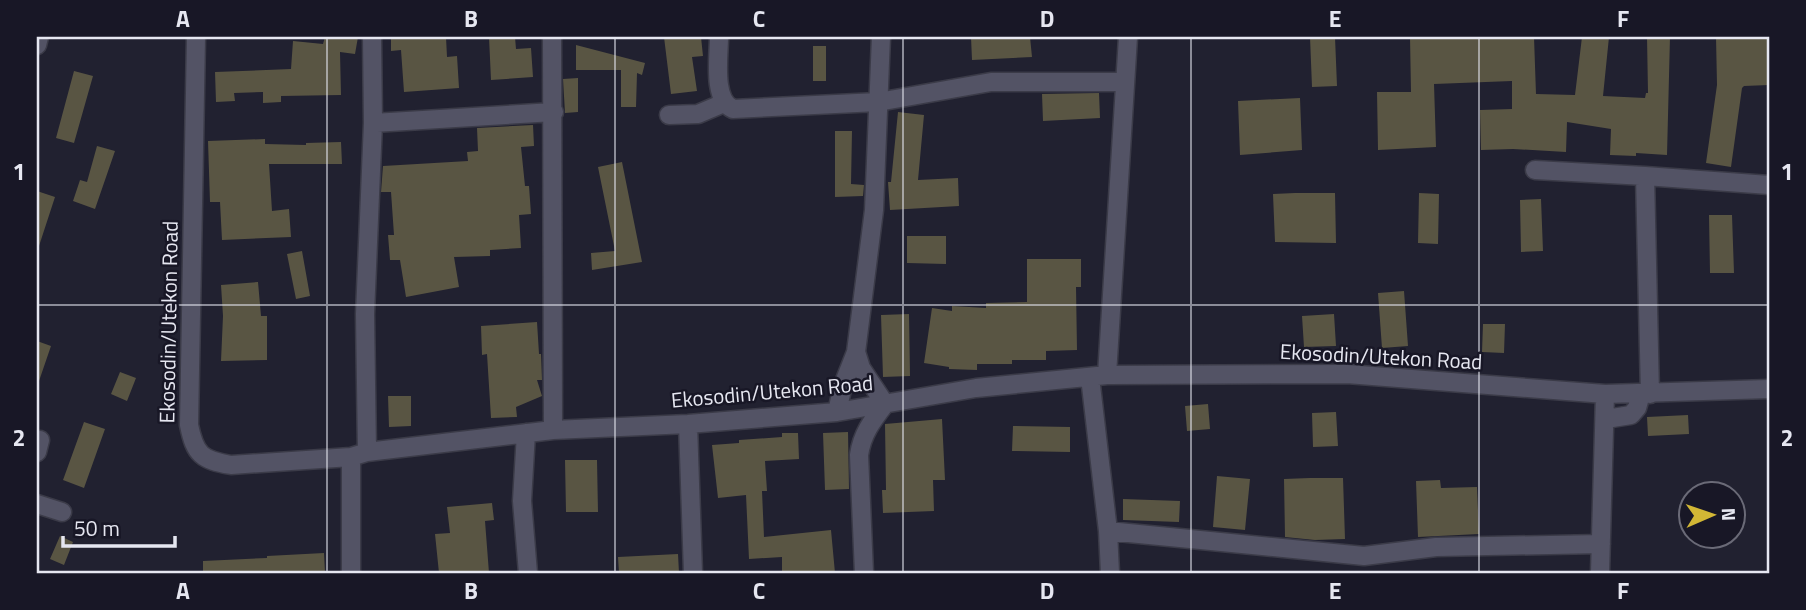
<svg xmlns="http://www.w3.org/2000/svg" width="1806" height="610" font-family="'Titillium Web',sans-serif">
	<rect width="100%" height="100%" fill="#212130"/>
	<!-- building -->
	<path fill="#595543" d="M325 37H358L355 54 340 52 341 95 281 96V102L263 103V92L234 93 235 101 216 102 215 72 291 69 293 41 323 44Z
		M391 37H446L447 57 457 56 459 88 404 92 401 50 391 51Z
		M489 37H515L516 49 531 48 533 77 491 80Z
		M664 37H701L703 56 692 57 697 91 671 94Z
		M971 37H1030L1032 57 972 60Z
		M1310 37H1335L1337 86 1312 87Z
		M1410 37H1534L1536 94 1575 95 1582 37H1609L1603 96 1645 98 1646 93H1648L1647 37H1670L1667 155 1636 153V156L1610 155 1611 129 1567 122 1566 152 1513 149 1481 150 1480 110 1512 109V81L1434 84 1436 147 1378 150 1377 92H1411Z
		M1716 37H1769V85L1744 86 1742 88 1731 167 1706 163 1717 85Z
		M576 45 645 63 642 75 637 73 636 107H621V70H576Z
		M813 46H826V81H813Z
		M74 71 93 76 74 143 56 138Z
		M578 78V112L565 113 563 79Z
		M1099 93 1100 118 1043 121 1042 94Z
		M1300 98 1302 150 1240 155 1238 101Z
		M898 112 924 115 918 180 958 178 959 206 890 210 888 182H891Z
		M533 125 534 146 521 147 525 186H529L531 214 519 215 521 248 490 250V256L454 257 459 287 406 297 400 260H390L388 235H394L391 192H381L383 166 468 161 467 152 478 151 477 128Z
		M835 131H852L851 184 864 185 863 196 835 197Z
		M265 139V144L306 145V143L341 142 342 164H269L272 211 289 209 291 237 222 240 220 202H210L208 141Z
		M97 146 115 151 95 209 73 201 80 180 87 182Z
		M622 162 642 262 592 270 591 253 615 251 598 167Z
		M37 191 55 197 39 246 37 245Z
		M1295 193H1335L1336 243 1275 242 1273 194Z
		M1419 193 1439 194 1438 244 1418 243Z
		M1541 199 1543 251 1521 252 1520 200Z
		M1709 215H1732L1734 273H1710Z
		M907 236H946V264L907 263Z
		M302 251 310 296 296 299 287 254Z
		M1027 259H1081V287H1076L1077 350 1046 351V360H1012V364H977V370L949 369V367L924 363 932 308 952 311V306L986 308V303L1027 302Z
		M258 282 261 316H267V360L221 361 223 316 221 285Z
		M1404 291 1408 346 1382 348 1378 293Z
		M909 314 910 376 883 377 881 315Z
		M1334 314 1336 346 1304 347 1302 316Z
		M537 322 539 354H541L542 380H537L542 396 516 407 517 417 491 418 487 354 482 355 481 326Z
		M1483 324H1505L1504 353 1482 352Z
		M37 341 51 346 39 381H37Z
		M120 372 136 378 127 401 111 394Z
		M388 396H411V426L389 427Z
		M1208 404 1210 429 1187 431 1185 406Z
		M1336 412 1338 446 1313 447 1312 413Z
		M1688 415 1689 434 1648 436 1647 417Z
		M942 419 945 480H933L934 511 883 513 882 490H886L885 424Z
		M84 422 105 429 84 488 63 480Z
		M1013 426 1070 427V452L1012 451Z
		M848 432 849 489 825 490 823 433Z
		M782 433H798L799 459 765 461 767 491H762L764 537 831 530 835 573H782V557L749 559 746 495 718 498 712 445 739 443V440L782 437Z
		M565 460H597L598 512H566Z
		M1217 476 1250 479 1245 530 1213 527Z
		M1310 478H1343L1345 539 1315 540 1285 537 1284 479Z
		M1440 480 1441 488 1477 487 1479 534 1418 537 1416 481Z
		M1123 499 1180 501 1179 522 1123 520Z
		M492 503 494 520 485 521 489 573H439L435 534 450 533 447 507Z
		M60 536 73 542 64 565 50 559Z
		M324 553 325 573H203V561L267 558V556Z
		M678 554 679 573H619L618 557Z"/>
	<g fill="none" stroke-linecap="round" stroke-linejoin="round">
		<defs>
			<path id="street" d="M196 37 189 425C195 455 202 460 231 465L351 457 367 452 553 430 688 424 837 412 976 388 1107 375 1347 374 1605 394 1769 389
				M552 37 553 430
				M719 37C719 56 712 100 733 109L878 102 991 82H1125
				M37 45 39 37
				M669 115 698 114 724 103
				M373 123 554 112
				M1535 170 1645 176
				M856 352 861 368 885 404C872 421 862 434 859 455L864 573
				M1107 375 1128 37
				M1090 377 1108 531 1110 573
				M1650 394 1645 176 1769 185
				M837 412 843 385 856 352 874 210 881 37
				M1606 419 1631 415 1637 408 1641 394
				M688 424 693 573
				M526 433 522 501 528 573
				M37 452 40 440
				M367 452 365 314 373 123 372 37
				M37 504 62 512
				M1108 531 1364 556 1436 547 1601 544
				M351 573V457
				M1600 573 1605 394"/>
		</defs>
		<!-- street casing -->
		<use href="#street" stroke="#3b3b48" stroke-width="21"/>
		<!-- street -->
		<use href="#street" stroke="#535365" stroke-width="18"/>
	</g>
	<!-- grid -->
	<path fill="none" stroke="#e6e7f1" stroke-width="2" stroke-opacity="0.55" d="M327 37V573M615 37V573M903 37V573M1191 37V573M1479 37V573M37 305H1769"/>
	<g text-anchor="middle" stroke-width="5" stroke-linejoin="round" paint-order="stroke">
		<!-- street labels -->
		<g font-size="21" fill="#e6e7f1" stroke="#181726">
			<text transform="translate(169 322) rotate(-89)" y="7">Ekosodin/Utekon Road</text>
			<text transform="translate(1381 357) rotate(3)" y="7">Ekosodin/Utekon Road</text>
			<text transform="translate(772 392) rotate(-5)" y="7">Ekosodin/Utekon Road</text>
		</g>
	</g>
	<!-- border -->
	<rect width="1806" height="610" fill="none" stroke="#181726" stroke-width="77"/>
	<!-- north arrow -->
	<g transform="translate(1712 515) rotate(88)"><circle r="33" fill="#181726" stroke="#6a6a77" stroke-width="2"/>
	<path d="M0-5L12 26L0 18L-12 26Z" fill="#d2b735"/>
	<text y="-10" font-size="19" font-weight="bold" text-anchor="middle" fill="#e6e7f1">N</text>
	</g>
	<!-- scale -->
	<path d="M63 536v10h112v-10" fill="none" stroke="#e6e7f1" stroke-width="3.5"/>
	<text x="74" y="536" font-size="21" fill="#e6e7f1" stroke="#181726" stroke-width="5" paint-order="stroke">50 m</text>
	<rect x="38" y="38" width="1730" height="534" fill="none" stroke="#e6e7f1" stroke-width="2.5"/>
	<g font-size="23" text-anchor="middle" font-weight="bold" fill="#e6e7f1">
		<text x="183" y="27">A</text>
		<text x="471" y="27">B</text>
		<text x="759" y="27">C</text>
		<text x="1047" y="27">D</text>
		<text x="1335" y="27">E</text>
		<text x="1623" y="27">F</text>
		<text x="19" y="180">1</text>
		<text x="1787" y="180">1</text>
		<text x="19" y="446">2</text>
		<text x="1787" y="446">2</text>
		<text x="183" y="599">A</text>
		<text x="471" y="599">B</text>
		<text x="759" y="599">C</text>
		<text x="1047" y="599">D</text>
		<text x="1335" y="599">E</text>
		<text x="1623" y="599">F</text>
	</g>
</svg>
